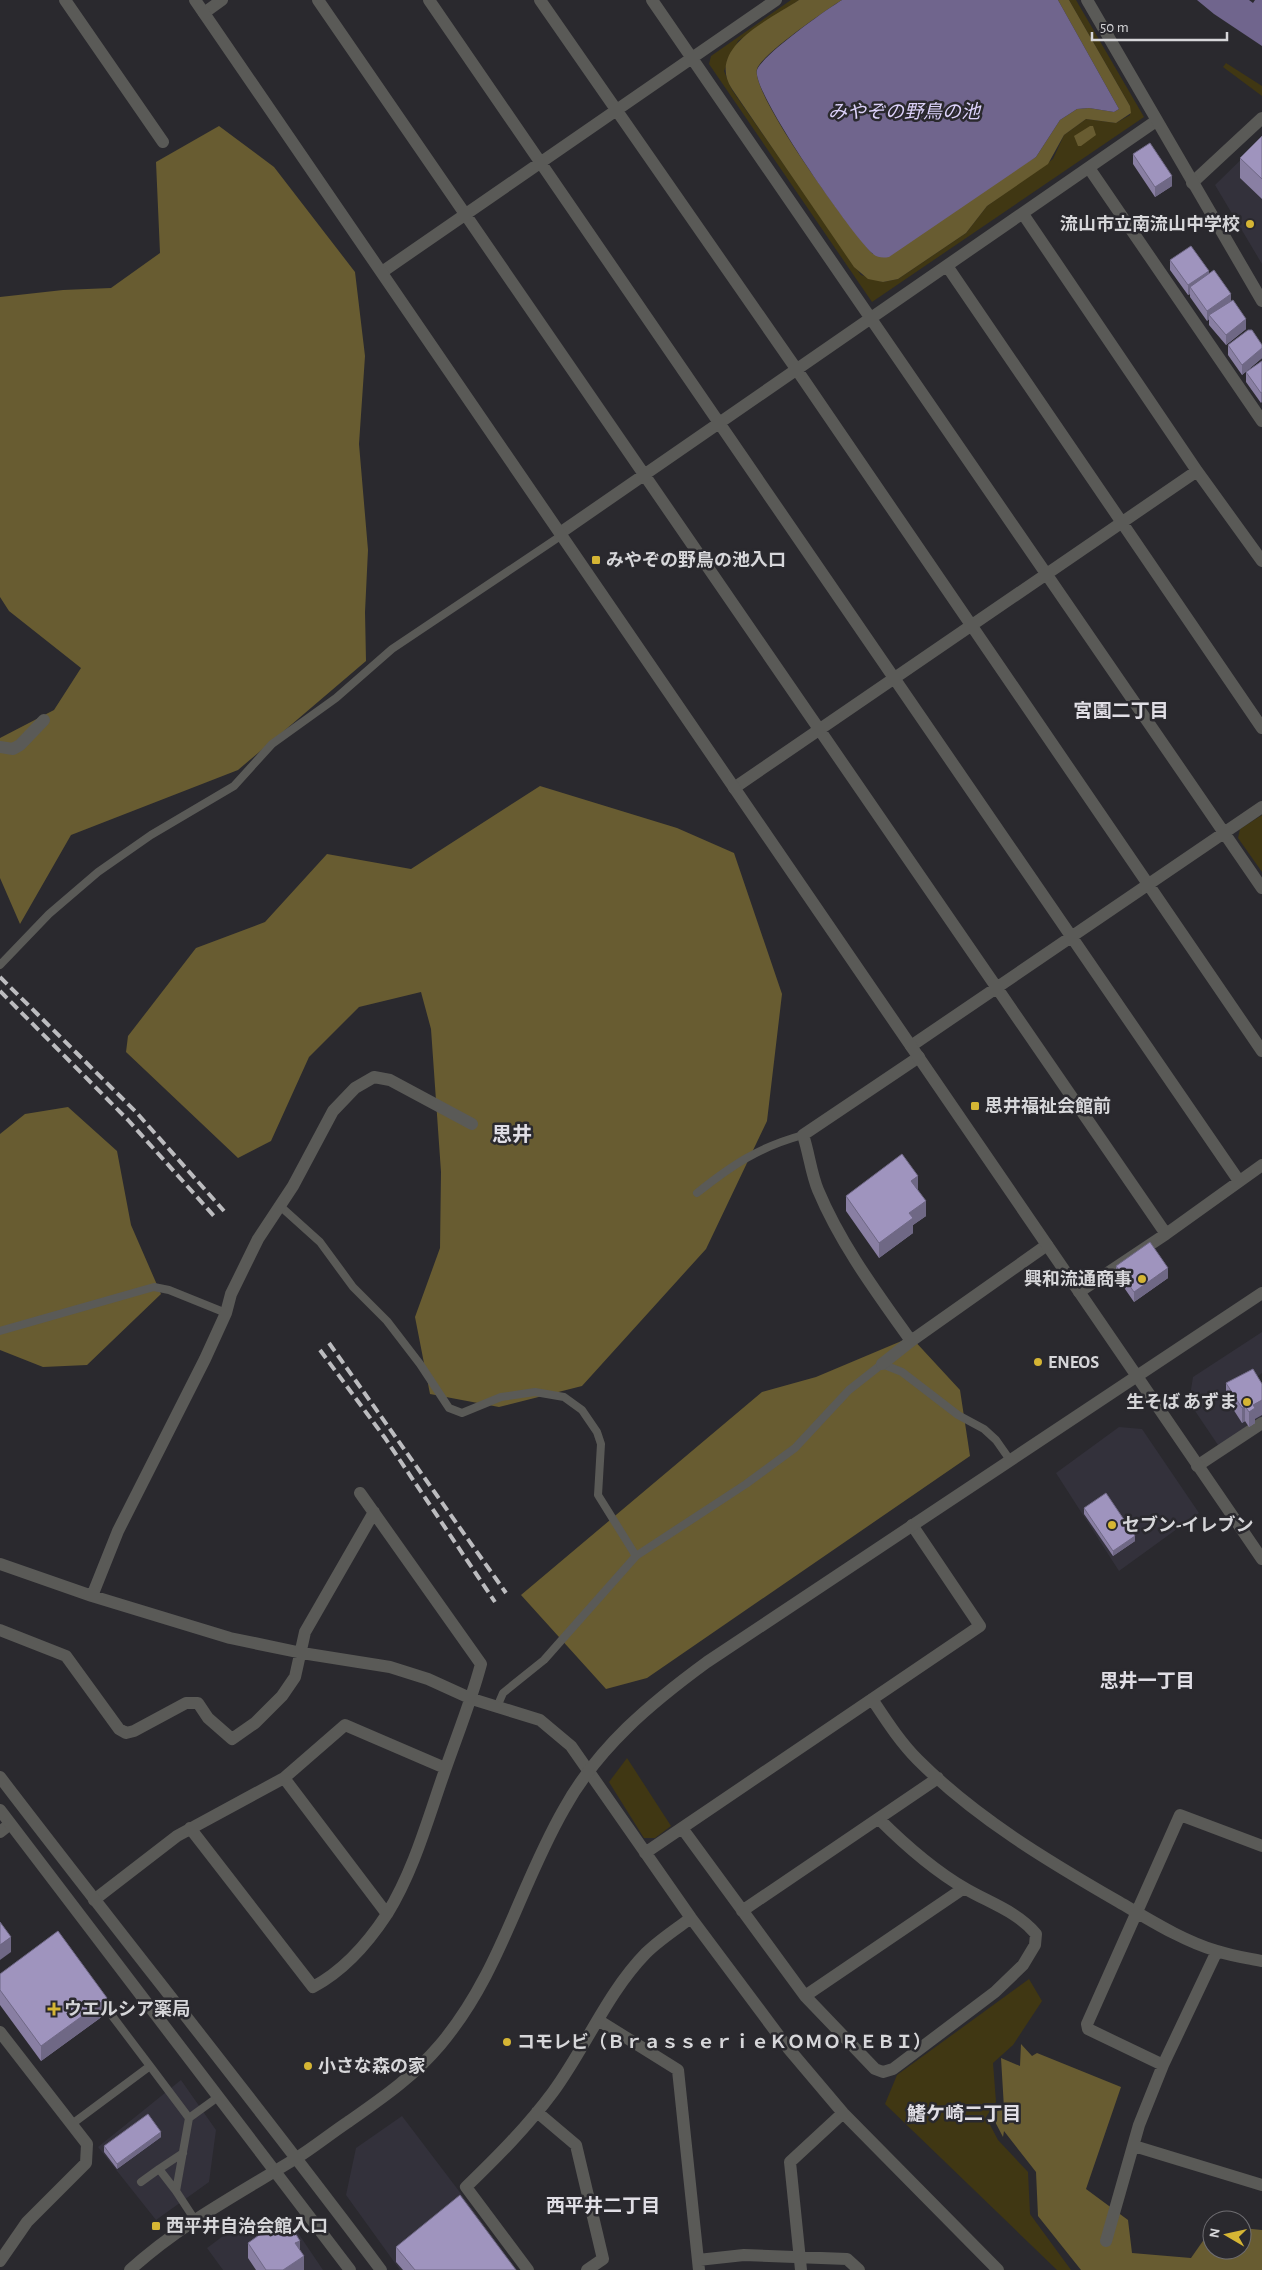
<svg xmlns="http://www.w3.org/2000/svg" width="1262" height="2270" font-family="'Alegreya Sans','Noto Sans JP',sans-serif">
	<rect width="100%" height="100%" fill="#2a292e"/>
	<!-- built -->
	<path fill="#33313b" d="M1262 139V264L1215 185Z
		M1262 1332V1373L1254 1379 1262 1389V1419L1220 1448 1189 1402 1193 1377Z
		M1119 1427 1142 1429 1199 1513 1119 1571 1056 1473Z
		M181 2080 216 2130 209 2182 156 2220 98 2147Z
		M402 2116 462 2195 517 2270H400L346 2195 356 2148Z
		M243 2221 296 2230 323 2270H223L207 2248Z"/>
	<!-- green -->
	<path fill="#403713" d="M791 0H799L738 41 724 71 732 90 861 275 883 282 898 279 966 233 987 206 1053 159 1064 135 1086 119 1116 123 1130 115V106L1069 0H1076L1144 117 872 302 709 64 711 56Z
		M1226 63 1262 86V96L1223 67Z
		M1262 815V872L1238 838 1240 829Z
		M627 1758 671 1826 655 1838H644L609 1782Z
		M1029 1979 1042 2001 1013 2045 993 2063 996 2102 986 2117 998 2140 1028 2172 1030 2214 1071 2270H1057L885 2104 897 2075Z"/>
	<!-- forest -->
	<path fill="#685c31" d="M799 0H842C827 9 761 55 757 69 750 94 852 232 873 254L1036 157 1060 120 1077 109 1089 108 1114 112 1119 109 1058 0H1069L1130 106 1131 113 1116 123 1086 119 1064 135 1048 164 987 206 966 233 898 279 883 282 868 279 854 267 732 89C705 47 771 19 799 0Z
		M219 126 274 167 355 272 365 356 359 444 368 550 365 612 366 661 238 770 71 835 20 924 0 878V738L54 710 81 668 9 611 0 597V297L63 290 111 288 160 253 156 162Z
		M1090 126H1093L1096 135 1081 146H1078L1074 136Z
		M540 786 677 828 734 853 782 994 767 1121 706 1249 582 1386 499 1407 430 1394 415 1317 440 1248 441 1172 431 1029 421 992 359 1007 309 1057 271 1141 238 1158 126 1052 128 1036 196 948 265 922 327 854 411 869Z
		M68 1107 117 1151 131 1225 161 1294 87 1365 43 1367 0 1350V1134L25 1114Z
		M911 1337 960 1390 970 1456 647 1678 606 1689 521 1595 762 1392 816 1377Z
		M1021 2044 1032 2056 1037 2053 1121 2087 1086 2189 1128 2220 1132 2253 1191 2258 1212 2228V2250H1242V2228L1262 2230V2270H1081L1038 2216 1036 2172 1004 2131 1003 2137 991 2114 1004 2108 1001 2058 1020 2066Z"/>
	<!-- water -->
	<path fill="#70658d" d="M842 0H1058L1119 109 1114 112 1089 108 1077 109 1060 120 1036 157 889 257C883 258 877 258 872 253 851 234 751 91 757 70 761 56 827 9 842 0Z
		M1197 0H1249L1253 3 1255 0H1262V46L1214 14Z"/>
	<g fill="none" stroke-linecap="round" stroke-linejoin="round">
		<!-- service -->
		<path stroke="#5a5a57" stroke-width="8" d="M0 965 49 914 98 872 151 835 234 786 272 744 336 698 392 649 562 535
			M697 1193C732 1165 759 1147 803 1135
			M280 1206 320 1242 353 1287 387 1321 420 1364 449 1408 462 1413 501 1397 535 1392 564 1397 582 1410 597 1432 601 1444 598 1495 636 1556
			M0 1331 154 1287 169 1290 226 1313
			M497 1707 503 1693 544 1660 636 1556 746 1484 795 1448 849 1390 882 1364 902 1372 958 1415 984 1429 996 1440 1010 1460
			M113 2017 150 2066
			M72 2124 150 2066 189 2118
			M141 2182 159 2169
			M176 2191 159 2169 183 2153
			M195 2220 176 2191 189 2118 218 2097"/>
		<!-- minor -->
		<path stroke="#5a5a57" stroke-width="12" d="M65 0 163 142
			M318 0 1166 1234
			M429 0 1239 1181
			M540 0 797 370 1262 1051
			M652 0 1262 888
			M204 13 222 0
			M1089 168 1262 421
			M1192 183 1262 118
			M1023 214 1197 471 1262 561
			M947 266 1262 728
			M382 272 776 0
			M560 533 1156 121
			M0 747 13 749 20 745 44 720
			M734 788 1197 471
			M911 1046 1262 807
			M1079 1292 1166 1234 1262 1165
			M911 1341C877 1293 841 1245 818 1190 811 1173 809 1153 803 1135L919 1057
			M882 1364 911 1341 1047 1245
			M1197 1466 1262 1423
			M360 1493 481 1664C471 1702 456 1738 443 1776 427 1822 413 1872 387 1914
			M0 1564 92 1596 230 1638 302 1653 390 1667 428 1679 472 1699 540 1720 571 1746 691 1918 788 2048 843 2113 998 2270
			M92 1596 118 1531 205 1359 226 1313 231 1294 258 1239 293 1186 333 1111 355 1088 374 1077 390 1080 472 1124
			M0 1630 66 1656 119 1729 126 1733 134 1731 186 1703H198L208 1718 232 1739 255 1723 282 1696 295 1677 305 1632 374 1512
			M872 1699C886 1720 900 1742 918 1760 976 1818 1048 1861 1119 1902 1150 1920 1183 1941 1217 1951 1232 1956 1247 1958 1262 1961
			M190 1828 313 1987C345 1970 368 1943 387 1914L284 1778
			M682 1828 805 1996 875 2069 883 2072 893 2069 995 1992 1023 1965 1035 1945 1036 1934C1018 1912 990 1903 966 1889 933 1870 905 1845 879 1819
			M0 1832 10 1824
			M645 1853 980 1626 912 1525
			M94 1900 177 1836 284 1778 345 1725 445 1768
			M742 1911 938 1778
			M805 1996 964 1888
			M598 2020 678 2070 699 2270
			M0 2032 87 2144 86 2163 27 2222 0 2261
			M1163 2065 1088 2029 1087 2024 1180 1815 1262 1846
			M537 2112 576 2145 603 2259 587 2270
			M1134 2146 1262 2185
			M1106 2241 1139 2125 1163 2065 1217 1951
			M698 2260 744 2255 847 2259 859 2270
			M528 2270 466 2187C497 2157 527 2127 553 2092 586 2047 607 1993 646 1953 659 1940 676 1929 691 1918
			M801 2270 790 2162 843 2113"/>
		<!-- tertiary -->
		<path stroke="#5a5a57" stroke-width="12" d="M195 0 1262 1559
			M1087 0 1262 301
			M0 1777C126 1942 257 2104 381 2270
			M0 1810 350 2270
			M130 2270C179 2225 238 2194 295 2159 313 2148 330 2134 348 2122 382 2098 412 2078 440 2045 500 1974 519 1887 564 1809 598 1747 651 1703 707 1662L1262 1293"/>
		<!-- rail -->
		<path stroke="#bcbcbf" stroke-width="4" stroke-dasharray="10 5" stroke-linecap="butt" d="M0 977 136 1112 224 1211
			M0 991 128 1120 214 1216
			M329 1343 506 1593
			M320 1350 385 1438 495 1602"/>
	</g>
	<!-- wall -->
	<path fill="#897fa3" d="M1262 136V199L1240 178V158Z
		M1133 154 1172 186 1155 197 1133 164Z
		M1170 260 1209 274 1231 301 1246 329 1226 345 1209 325V319L1207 321 1190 297V294L1188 295 1170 270Z
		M1228 345H1262V358L1242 375 1228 355Z
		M1262 361 1261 403 1246 382V372Z
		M918 1190 926 1216 913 1225V1233L879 1258 846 1211V1196Z
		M1116 1266 1168 1278 1134 1302 1116 1276Z
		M1253 1369 1255 1423 1249 1427 1245 1421 1242 1423 1226 1398V1383Z
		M1084 1508 1135 1541 1113 1556 1084 1514Z
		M0 1974 107 2013 41 2061 0 2005Z
		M161 2137 117 2169 104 2152V2146Z
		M287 2230 300 2251 304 2270H256L248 2258V2243Z
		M396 2247 516 2270H403L396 2262Z"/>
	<!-- shaded-wall -->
	<path fill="#6f6885" d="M1172 176V186L1155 197V187Z
		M1209 271V281L1190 287V294L1188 295V285Z
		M1231 294V304L1209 315V319L1207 321V311Z
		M1246 319V329L1226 345V335Z
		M1262 348V358L1242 375V365Z
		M1262 392V402L1261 403V393Z
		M918 1176V1191L911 1181Z
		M926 1201V1216L913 1225V1233L879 1258V1243L909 1213Z
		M1168 1268V1278L1134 1302V1292Z
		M1262 1400V1415L1255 1419V1423L1249 1427V1412L1253 1405Z
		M1245 1406V1421L1242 1423V1408Z
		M1135 1536V1541L1113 1556V1551Z
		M11 1937V1952L0 1960V1945Z
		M107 1998V2013L41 2061V2046Z
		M161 2132V2137L117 2169V2164Z
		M300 2241V2256L295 2243Z
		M304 2256V2270H283Z"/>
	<!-- building -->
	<path fill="#9f94be" stroke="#6f6885" d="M1262 136V179L1240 158Z
		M1150 143 1172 176 1155 187 1133 154Z
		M1191 246 1209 271 1188 285 1170 260Z
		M1214 270 1231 294 1207 311 1190 287Z
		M1233 300 1246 319 1226 335 1209 315Z
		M1248 330H1252L1262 345V348L1242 365 1228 345Z
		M1262 361V392L1261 393 1246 372Z
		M902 1154 918 1176 911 1181 926 1201 909 1213 913 1218 879 1243 846 1196Z
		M1150 1242 1168 1268 1134 1292 1116 1266Z
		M1253 1369 1262 1384V1400L1253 1405 1255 1408 1249 1412 1245 1406 1242 1408 1226 1383Z
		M1106 1493 1135 1536 1113 1551 1084 1508Z
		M0 1922 11 1937 0 1945Z
		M58 1931 107 1998 41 2046 0 1990V1974Z
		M148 2114 161 2132 117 2164 104 2146Z
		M460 2195 516 2270H415L396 2247Z
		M280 2220 287 2230 291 2226 300 2241 295 2243 304 2256 283 2270H266L248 2243Z"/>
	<!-- markers -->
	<g fill="#d5b534" stroke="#2a292e" stroke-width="2">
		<circle cx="1250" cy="224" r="5"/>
		<rect x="591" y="555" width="10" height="10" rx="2.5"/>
		<rect x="970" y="1101" width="10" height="10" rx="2.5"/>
		<circle cx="1142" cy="1279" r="5"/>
		<circle cx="1038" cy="1362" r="5"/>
		<circle cx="1247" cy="1402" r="5"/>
		<circle cx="1112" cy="1525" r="5"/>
		<path d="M51.5 2001.5h5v5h5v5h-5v5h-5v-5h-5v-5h5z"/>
		<circle cx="507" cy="2042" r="5"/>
		<circle cx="308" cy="2066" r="5"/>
		<rect x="151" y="2221" width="10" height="10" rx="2.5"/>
	</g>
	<g text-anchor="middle" stroke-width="5" stroke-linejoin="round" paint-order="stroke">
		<!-- poi labels -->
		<g font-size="18" font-weight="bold" fill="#d6d6d9" stroke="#2a292e" text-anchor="start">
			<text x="1240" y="230" text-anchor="end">流山市立南流山中学校</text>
			<text x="606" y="566">みやぞの野鳥の池入口</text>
			<text x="985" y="1112">思井福祉会館前</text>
			<text x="1132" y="1285" text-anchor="end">興和流通商事</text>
			<text x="1048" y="1368">ENEOS</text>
			<text x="1237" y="1408" text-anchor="end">生そば あずま</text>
			<text x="1122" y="1531">セブン-イレブン</text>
			<text x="64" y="2015">ウエルシア薬局</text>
			<text x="517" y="2048">コモレビ（ＢｒａｓｓｅｒｉｅＫＯＭＯＲＥＢＩ）</text>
			<text x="318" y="2072">小さな森の家</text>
			<text x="166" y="2232">西平井自治会館入口</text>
		</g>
		<!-- water labels -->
		<g font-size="19" font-style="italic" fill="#dcd2fa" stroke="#2a292e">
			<text x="904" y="118">みやぞの野鳥の池</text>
		</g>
		<!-- neighbourhood labels -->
		<g font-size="19" font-weight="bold" fill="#e0dee5" stroke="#2a292e">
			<text x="1121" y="717">宮園二丁目</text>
			<text x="1147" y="1687">思井一丁目</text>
			<text x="964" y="2120">鰭ケ崎二丁目</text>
			<text x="603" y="2212">西平井二丁目</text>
		</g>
		<!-- quarter labels -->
		<g font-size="20" font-weight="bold" fill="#e0dee5" stroke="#2a292e">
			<text x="512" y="1141">思井</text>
		</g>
	</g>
	<!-- north arrow -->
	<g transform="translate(1227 2235) rotate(279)"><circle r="24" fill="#2a292e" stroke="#6f6e72"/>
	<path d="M0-4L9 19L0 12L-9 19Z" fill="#d5b534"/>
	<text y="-8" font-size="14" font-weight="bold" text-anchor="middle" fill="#d6d6d9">N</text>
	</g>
	<!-- scale -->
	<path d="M1092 32v8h135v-8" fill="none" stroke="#d6d6d9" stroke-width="2.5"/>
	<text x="1100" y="32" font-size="15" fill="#d6d6d9" stroke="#2a292e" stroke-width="4" paint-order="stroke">50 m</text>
</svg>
